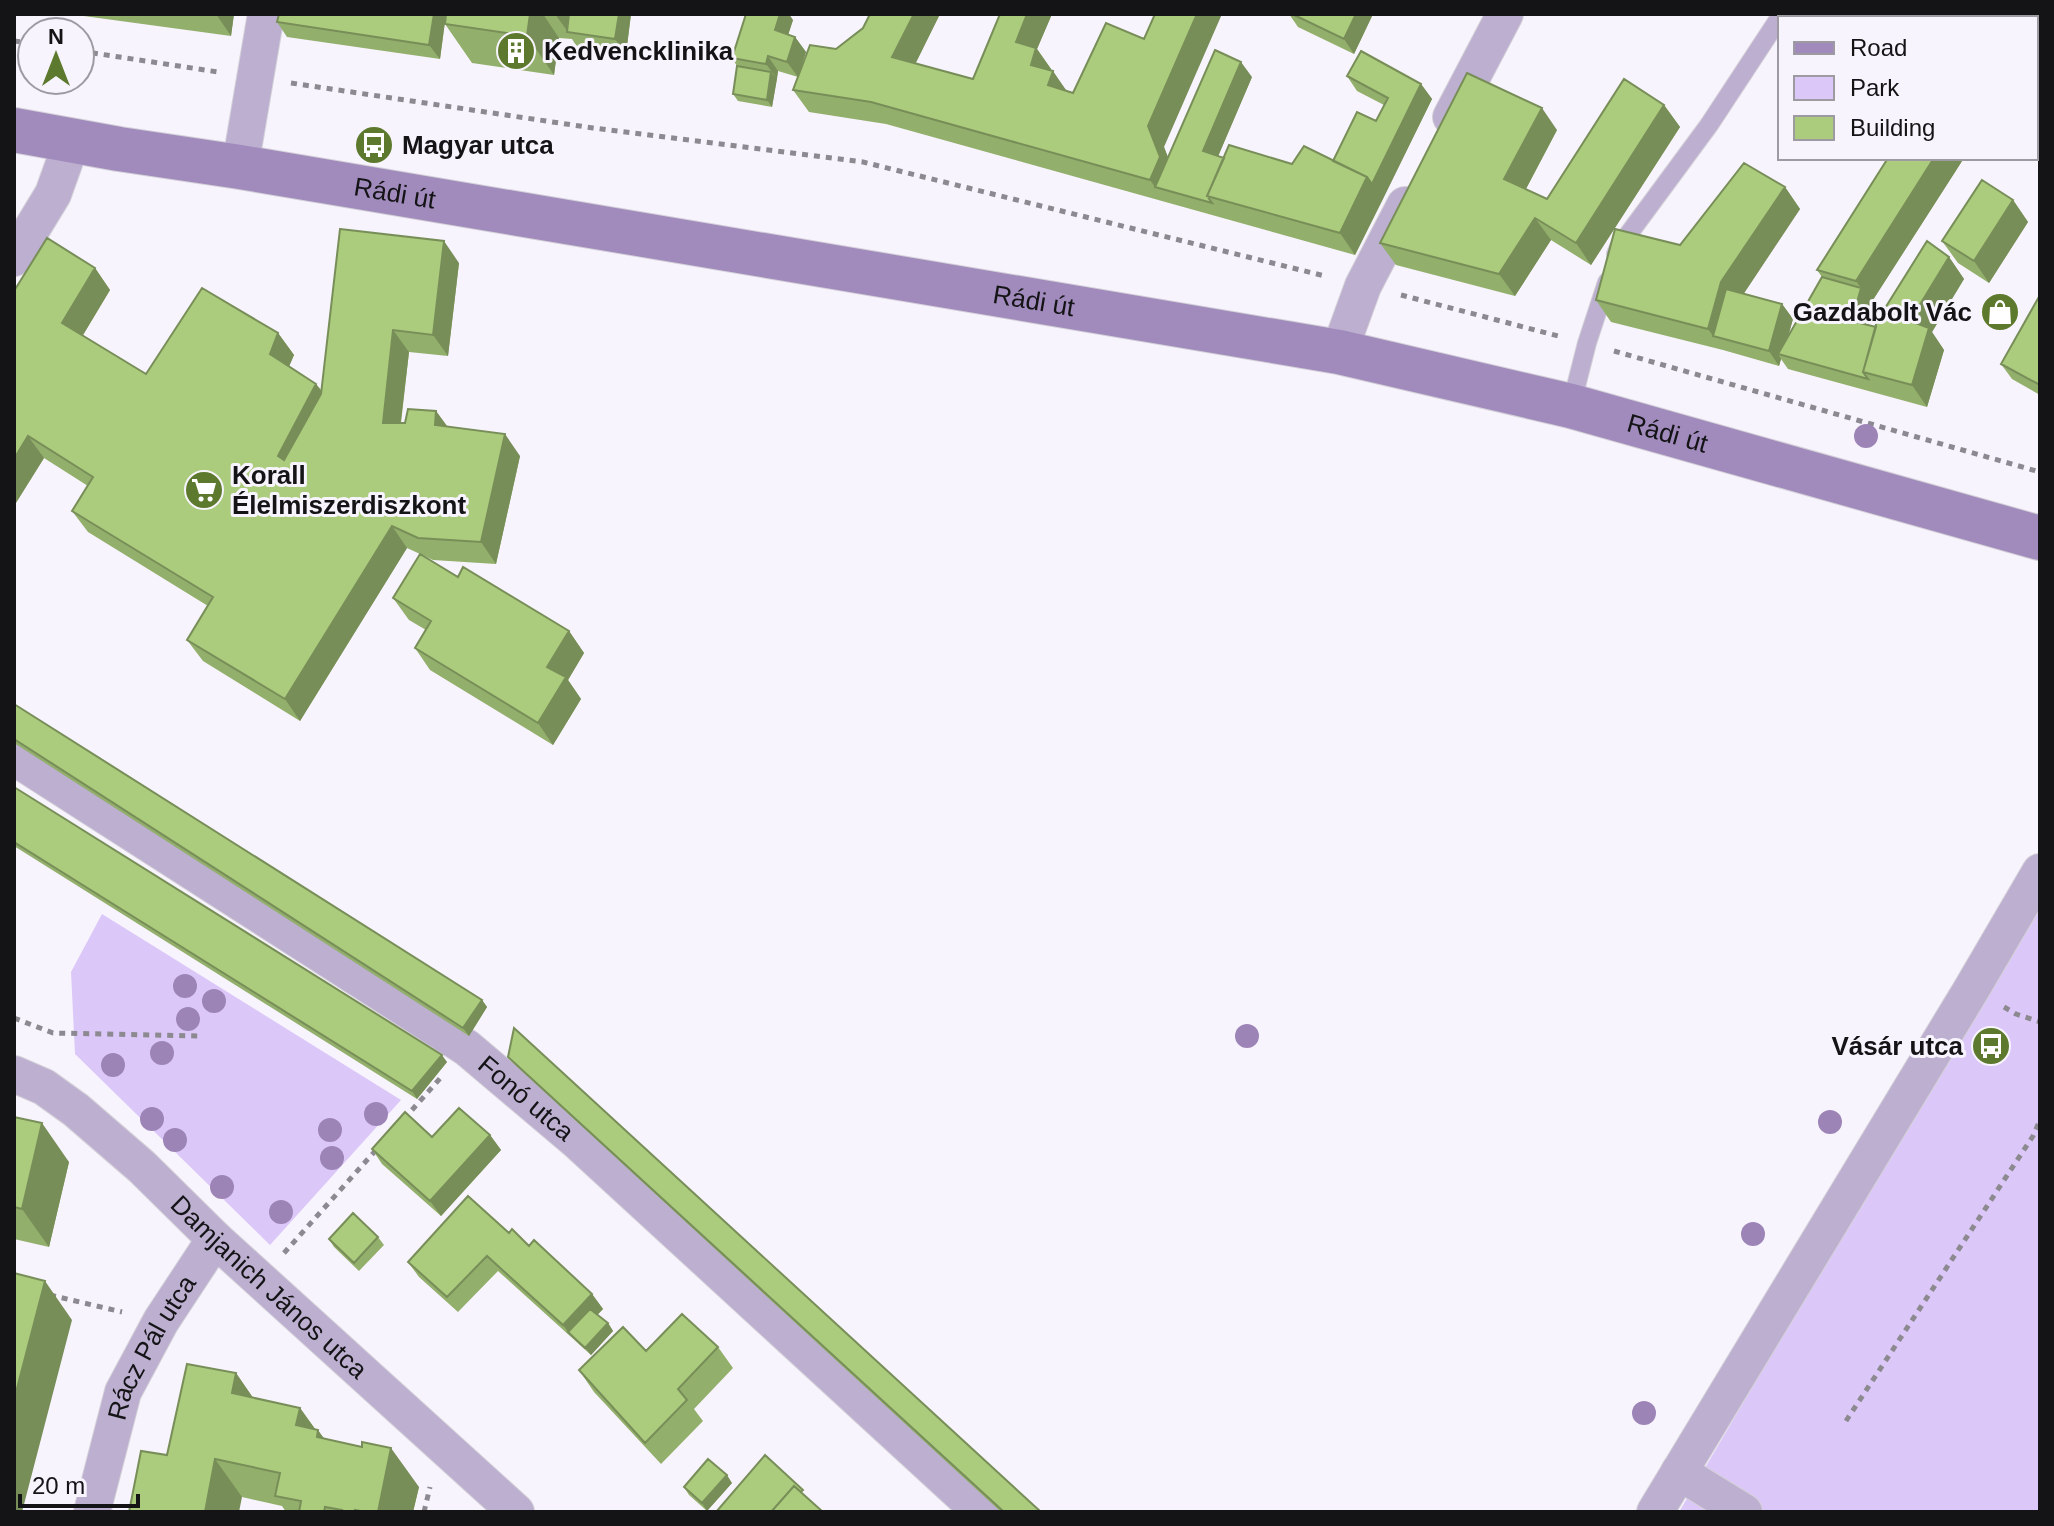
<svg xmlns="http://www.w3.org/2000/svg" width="2054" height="1526" font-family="Helvetica,sans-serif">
	<rect width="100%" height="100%" fill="#f8f4fd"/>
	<!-- green -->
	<path fill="#dbc7f8" d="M2040 897V1512H1679Z
		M102 914 401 1100 270 1245 75 1054 71 972Z"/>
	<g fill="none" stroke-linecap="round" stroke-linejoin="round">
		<defs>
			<path id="lane" d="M1616 254 1619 247 1709 125 1782 14
				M1571 406 1587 343 1607 282"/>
			<g id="street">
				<path d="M1451 117 1505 14"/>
				<path d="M240 167 266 14"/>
				<path d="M14 258 53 194 72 141"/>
				<path d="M1339 352 1363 286 1405 205"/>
				<path id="s1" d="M14 757 467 1048 577 1141 981 1512"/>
				<path id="s2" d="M14 1074 44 1087 76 1110 142 1167 215 1239 516 1512"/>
				<path d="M1679 1472 1744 1512"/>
				<path id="s3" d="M92 1512 123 1392 161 1321 215 1239"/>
				<path d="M1655 1512 1971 990 2040 872"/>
			</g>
			<g id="secondary">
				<path id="s4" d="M14 130 119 149 240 167 1339 352 1571 406 2040 538"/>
			</g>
		</defs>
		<!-- lane casing -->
		<use href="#lane" stroke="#d4d0d8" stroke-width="20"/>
		<!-- street casing -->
		<use href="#street" stroke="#d4d0d8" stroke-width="38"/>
		<!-- secondary casing -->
		<use href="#secondary" stroke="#d4d0d8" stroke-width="46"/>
		<!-- path -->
		<path stroke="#8c8a90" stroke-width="5" stroke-dasharray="6 6" stroke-linecap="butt" d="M14 41 32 43
			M80 51 218 72
			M291 83 593 128 863 162 1325 276
			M1401 295 1562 337
			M1614 351 2040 472
			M2004 1007 2016 1014 2040 1022
			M14 1018 53 1033 201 1036
			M404 1119 443 1075
			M284 1253 376 1150
			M50 1295 122 1312
			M1846 1421 2033 1136 2040 1120
			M424 1512 430 1487"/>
		<!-- lane -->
		<use href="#lane" stroke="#bcafd0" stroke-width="18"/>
		<!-- street -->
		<use href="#street" stroke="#bcafd0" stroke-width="36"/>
		<!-- secondary -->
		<use href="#secondary" stroke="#a08bbc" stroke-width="44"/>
	</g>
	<!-- trees -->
	<g fill="#9d84b7">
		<circle cx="1866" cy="436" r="12"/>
		<circle cx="185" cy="986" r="12"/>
		<circle cx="214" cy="1001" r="12"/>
		<circle cx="188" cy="1019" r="12"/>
		<circle cx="1247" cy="1036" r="12"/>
		<circle cx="162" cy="1053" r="12"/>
		<circle cx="113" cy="1065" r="12"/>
		<circle cx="376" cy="1114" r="12"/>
		<circle cx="152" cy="1119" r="12"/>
		<circle cx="1830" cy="1122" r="12"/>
		<circle cx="330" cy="1130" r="12"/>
		<circle cx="175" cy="1140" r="12"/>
		<circle cx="332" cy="1158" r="12"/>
		<circle cx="222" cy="1187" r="12"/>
		<circle cx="281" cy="1212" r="12"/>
		<circle cx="1753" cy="1234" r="12"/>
		<circle cx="1644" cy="1413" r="12"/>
	</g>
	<!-- wall -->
	<path fill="#93af6c" d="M69 14H234L231 36Z
		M446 14 440 59 287 37 277 22Z
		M446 14H631L626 54 577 47 572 39 559 38 554 75 472 63 445 24Z
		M870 14H940L915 63 973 79 1000 14H1052L1037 49 1051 69V71L1066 90 1164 147 1168 157 1252 77 1218 156 1224 158 1292 164 1333 161 1376 121 1384 105 1357 91 1347 76 1421 84 1432 99 1355 255 886 124 809 112 793 90 863 28Z
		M1289 14H1373L1354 54 1298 27Z
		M793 20 788 34 795 37 806 52 798 77 778 71 772 107 738 101 733 94 737 66 732 58Z
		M1664 105 1680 127 1591 265 1551 240 1515 296 1396 265 1380 243 1557 130 1526 189 1547 199Z
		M1888 158H1964L1871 303 1866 324 1876 327 1949 257 1964 279 1932 332 1944 350 1927 407 1788 369 1781 359 1779 366 1723 350 1611 322 1596 300 1680 245 1785 187 1800 209 1743 294 1782 304 1793 319 1788 336 1822 277 1817 270Z
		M2013 200 2028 222 1989 283 1958 263 1942 241Z
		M459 263 448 356 409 352 401 423H405L436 411 447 426 520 456 496 564 433 560 407 548 300 721 203 661 187 640 208 606 88 532 72 511 88 486 44 458 14 506V291L95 268 110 290 83 335 146 374 278 333 294 355 289 366 316 384 322 391Z
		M2040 295V395L2012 379 2001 364Z
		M458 577 569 631 584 653 568 680 581 699 553 745 430 670 415 648 426 630 409 620 393 598Z
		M14 704 482 1000 487 1007 469 1036 14 743Z
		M14 787 447 1062 417 1099 14 846Z
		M508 1057 1041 1512H1001L514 1064Z
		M14 1117 69 1162 49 1247 14 1239Z
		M490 1135 501 1150 441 1216 382 1164 372 1149 432 1137Z
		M509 1233 529 1246 592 1294 603 1309 597 1315 608 1323 613 1331 591 1355 498 1271 458 1312 419 1277 408 1262Z
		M378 1237 384 1245 359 1271 334 1247 329 1239Z
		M718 1347 733 1368 694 1409 703 1421 661 1464 594 1392 579 1370 646 1351Z
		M236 1373 253 1398 300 1408 315 1429 325 1439 419 1487 413 1512H286L282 1506 242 1497 167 1455Z
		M732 1483 707 1511 689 1495 684 1487Z"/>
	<!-- shaded-wall -->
	<path fill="#788e58" d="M216 14H234L231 36Z
		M434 14H446L440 59 429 45Z
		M530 14H543L559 38 554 75 527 36Z
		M555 14H577L568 32Z
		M619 14H631L626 54 615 39Z
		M780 14H789L793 20 785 45 775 30Z
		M914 14H940L908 79 892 57Z
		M1027 14H1052L1037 49 1051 69 1046 87 1016 42Z
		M1197 14H1222L1164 147 1176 179 1155 187 1150 180 1148 126Z
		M1356 14H1373L1354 54 1344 39Z
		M1896 14H1925L1923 18H1893Z
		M2026 14H2040V38L2036 44V18H2024Z
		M795 37 806 52 798 77 787 62Z
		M768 56 778 71 777 79 766 64Z
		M1241 62 1252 77 1214 166 1203 151Z
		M1053 71 1068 93 1048 85Z
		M771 72 777 79 772 107 767 100Z
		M1421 84 1432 99 1383 199 1372 184Z
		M1664 105 1680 127 1591 265 1576 243Z
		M1542 108 1557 130 1520 200 1504 179Z
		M1934 158H1964L1871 303 1863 336 1852 321 1861 288 1856 281Z
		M1367 177 1383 199 1355 255 1340 233Z
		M1785 187 1800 209 1737 304 1713 336 1708 329 1721 282Z
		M2013 200 2028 222 1989 283 1974 261Z
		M1535 218 1551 240 1515 296 1499 274Z
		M444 241 459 263 448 356 433 335Z
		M1949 257 1964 279 1932 332 1944 350 1927 407 1912 385 1910 321Z
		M95 268 110 290 77 345 62 323Z
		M1782 304 1793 319 1783 355 1778 354 1781 359 1779 366 1769 351Z
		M393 330 409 352 398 445 383 423Z
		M278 333 294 355 285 376 270 354Z
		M316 384 332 405 293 478 278 456Z
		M436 411 452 433 435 425Z
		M505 434 520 456 496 564 481 542Z
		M28 436 44 458 14 506V459Z
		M392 526 407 548 300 721 285 699Z
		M569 631 584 653 568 680 581 699 553 745 538 723 547 667Z
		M482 1000 487 1007 469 1036 463 1028Z
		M442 1055 447 1062 417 1099 412 1091Z
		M42 1123 69 1162 49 1247 22 1209Z
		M490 1135 501 1150 441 1216 430 1201Z
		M45 1281 72 1320 22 1512H14V1400Z
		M592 1294 603 1309 575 1338 568 1332 563 1325Z
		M608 1323 613 1331 591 1355 585 1348Z
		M236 1373 263 1412 232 1393Z
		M300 1408 318 1433V1430L345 1468 296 1425Z
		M391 1448 419 1487 413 1512H378Z
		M215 1459 242 1497 239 1512H205Z
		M727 1475 732 1483 707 1511 702 1503Z"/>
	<!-- building -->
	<path fill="#abcb7d" stroke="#788e58" stroke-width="2" d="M279 14H434L429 45 277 22Z
		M446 14H530L527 36 445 24Z
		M569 14H619L615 39 567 32Z
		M746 14H780L775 30 795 37 787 62 768 56 766 64 732 58Z
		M870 14H914L892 57 973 79 1000 14H1027L1016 42 1036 48 1031 65 1053 71 1048 85 1073 93 1106 23 1144 39 1155 14H1197L1148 126 1160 157 1150 180 871 102 793 90 810 45 836 49 863 28Z
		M1292 14H1356L1344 39Z
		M1836 14H1896L1893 18H1833Z
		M1980 14H2026L2024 18H1977Z
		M1215 50 1241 62 1203 151 1224 158 1207 196 1212 203 1155 187Z
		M1361 51 1421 84 1372 184 1367 177 1333 161 1357 112 1376 121 1388 98 1347 76Z
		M737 66 771 72 767 100 733 94Z
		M1467 73 1542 108 1504 179 1547 199 1624 79 1664 105 1576 243 1535 218 1499 274 1380 243Z
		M1229 145 1292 164 1304 146 1367 177 1340 233 1207 196Z
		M1888 158H1934L1856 281 1817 270Z
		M1744 163 1785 187 1721 282 1708 329 1596 300 1615 229 1680 245Z
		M1982 180 2013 200 1974 261 1942 241Z
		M340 229 444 241 433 335 393 330 383 423H405L408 409 436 411 435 425 505 434 481 542 418 538 392 526 285 699 187 640 213 597 72 511 93 477 28 436 14 459V291L47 238 95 268 62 323 146 374 202 288 278 333 270 354 316 384 278 456 284 460 321 394Z
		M1927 241 1949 257 1910 321 1929 328 1912 385 1863 372 1877 321Z
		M1822 277 1861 288 1852 321 1876 327 1863 372 1868 379 1778 354Z
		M1726 289 1782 304 1769 351 1713 336Z
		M2040 295V385L2001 364Z
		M420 554 458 577 463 567 569 631 547 667 566 677 538 723 415 648 431 621 393 598Z
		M14 704 482 1000 463 1028 14 739Z
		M14 787 442 1055 412 1091 14 842Z
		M514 1028 1041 1512H1004L508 1057Z
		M459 1108 490 1135 430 1201 372 1149 405 1112 432 1137Z
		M14 1117 42 1123 22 1209 14 1207Z
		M468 1196 509 1233 512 1229 529 1246 534 1240 592 1294 563 1325 487 1256 447 1297 408 1262Z
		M353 1213 378 1237 354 1263 329 1239Z
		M14 1273 45 1281 14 1400Z
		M590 1309 608 1323 585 1348 568 1332Z
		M682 1314 718 1347 678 1389 687 1400 645 1443 579 1370 623 1327 646 1351Z
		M187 1364 236 1373 232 1393 300 1408 296 1425 318 1430 317 1437 362 1447V1442L391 1448 378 1512H366L355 1510V1512H341L342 1510 325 1507 324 1512H299L301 1501 275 1496 280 1473 215 1459 205 1512H129L141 1451 167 1455Z
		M765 1455 803 1490 801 1492 794 1486 771 1512H716Z
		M708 1459 727 1475 702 1503 684 1487Z
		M794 1486 823 1512H771Z"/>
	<!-- icons -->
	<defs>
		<symbol id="building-disc" viewBox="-11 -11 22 22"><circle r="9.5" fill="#5d792d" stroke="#f8f4fd"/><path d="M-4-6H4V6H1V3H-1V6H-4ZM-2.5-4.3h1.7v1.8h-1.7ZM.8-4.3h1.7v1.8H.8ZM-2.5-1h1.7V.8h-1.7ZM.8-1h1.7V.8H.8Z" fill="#fff"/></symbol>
		<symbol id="bus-disc" viewBox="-11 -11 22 22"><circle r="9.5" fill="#5d792d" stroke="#f8f4fd"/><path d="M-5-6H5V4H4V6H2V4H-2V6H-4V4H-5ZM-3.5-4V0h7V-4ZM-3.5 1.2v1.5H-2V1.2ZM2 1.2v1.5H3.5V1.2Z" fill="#fff"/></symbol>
		<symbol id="shop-disc" viewBox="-11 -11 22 22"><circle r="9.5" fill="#5d792d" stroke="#f8f4fd"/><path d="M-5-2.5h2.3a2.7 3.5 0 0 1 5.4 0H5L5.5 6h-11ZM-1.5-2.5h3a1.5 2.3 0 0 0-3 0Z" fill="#fff"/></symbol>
		<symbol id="supermarket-disc" viewBox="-11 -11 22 22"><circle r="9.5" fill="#5d792d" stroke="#f8f4fd"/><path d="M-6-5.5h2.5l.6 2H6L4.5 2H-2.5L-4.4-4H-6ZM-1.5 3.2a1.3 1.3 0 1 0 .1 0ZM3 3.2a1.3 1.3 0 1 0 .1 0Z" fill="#fff"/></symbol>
	</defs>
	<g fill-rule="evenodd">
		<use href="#building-disc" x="494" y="29" width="44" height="44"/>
		<use href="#bus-disc" x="352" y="123" width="44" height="44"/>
		<use href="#shop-disc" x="1978" y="290" width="44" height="44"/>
		<use href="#supermarket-disc" x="182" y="468" width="44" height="44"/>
		<use href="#bus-disc" x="1969" y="1024" width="44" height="44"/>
	</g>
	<g text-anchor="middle" stroke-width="6" stroke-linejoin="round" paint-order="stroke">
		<!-- poi labels -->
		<g font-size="26" font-weight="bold" fill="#141316" stroke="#f8f4fd" text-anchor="start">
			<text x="544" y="60">Kedvencklinika</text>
			<text x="402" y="154">Magyar utca</text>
			<text x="1972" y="321" text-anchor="end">Gazdabolt Vác</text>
			<text x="232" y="484">Korall<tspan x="232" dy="30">Élelmiszerdiszkont</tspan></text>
			<text x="1963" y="1055" text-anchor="end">Vásár utca</text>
		</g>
		<!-- street labels -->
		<g font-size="26" fill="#141316" stroke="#f8f4fd">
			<text dy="9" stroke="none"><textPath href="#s4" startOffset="386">Rádi út</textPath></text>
			<text dy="9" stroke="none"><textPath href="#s4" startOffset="1034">Rádi út</textPath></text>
			<text dy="9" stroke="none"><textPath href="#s4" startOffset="1682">Rádi út</textPath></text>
			<text dy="9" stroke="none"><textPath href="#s1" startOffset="616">Fonó utca</textPath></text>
			<text dy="9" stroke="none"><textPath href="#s2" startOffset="334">Damjanich János utca</textPath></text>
			<text dy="9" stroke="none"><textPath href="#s3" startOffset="176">Rácz Pál utca</textPath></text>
		</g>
	</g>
	<!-- border -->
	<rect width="2054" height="1526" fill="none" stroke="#141316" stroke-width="32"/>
	<!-- legend -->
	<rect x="1778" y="16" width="260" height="144" fill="#f8f4fd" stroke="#9d9aa1" stroke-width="2"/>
	<rect x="1794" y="42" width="40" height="12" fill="#a08bbc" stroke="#9d9aa1" stroke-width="2"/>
	<text x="1850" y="56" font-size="24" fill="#141316">Road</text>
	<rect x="1794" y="76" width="40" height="24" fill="#dbc7f8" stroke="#9d9aa1" stroke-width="2"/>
	<text x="1850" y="96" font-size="24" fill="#141316">Park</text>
	<rect x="1794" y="116" width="40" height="24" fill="#abcb7d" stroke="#9d9aa1" stroke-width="2"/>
	<text x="1850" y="136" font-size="24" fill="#141316">Building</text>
	<!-- north arrow -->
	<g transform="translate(56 56)"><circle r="38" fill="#f8f4fd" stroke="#9d9aa1" stroke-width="2"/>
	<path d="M0-6L14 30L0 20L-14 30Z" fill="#5d792d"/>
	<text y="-12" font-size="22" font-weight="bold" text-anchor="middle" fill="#141316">N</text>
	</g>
	<!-- scale -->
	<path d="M20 1494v12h118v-12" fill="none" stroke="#141316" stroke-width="4"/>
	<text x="32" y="1494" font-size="24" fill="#141316" stroke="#f8f4fd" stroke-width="6" paint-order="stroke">20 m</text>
</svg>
